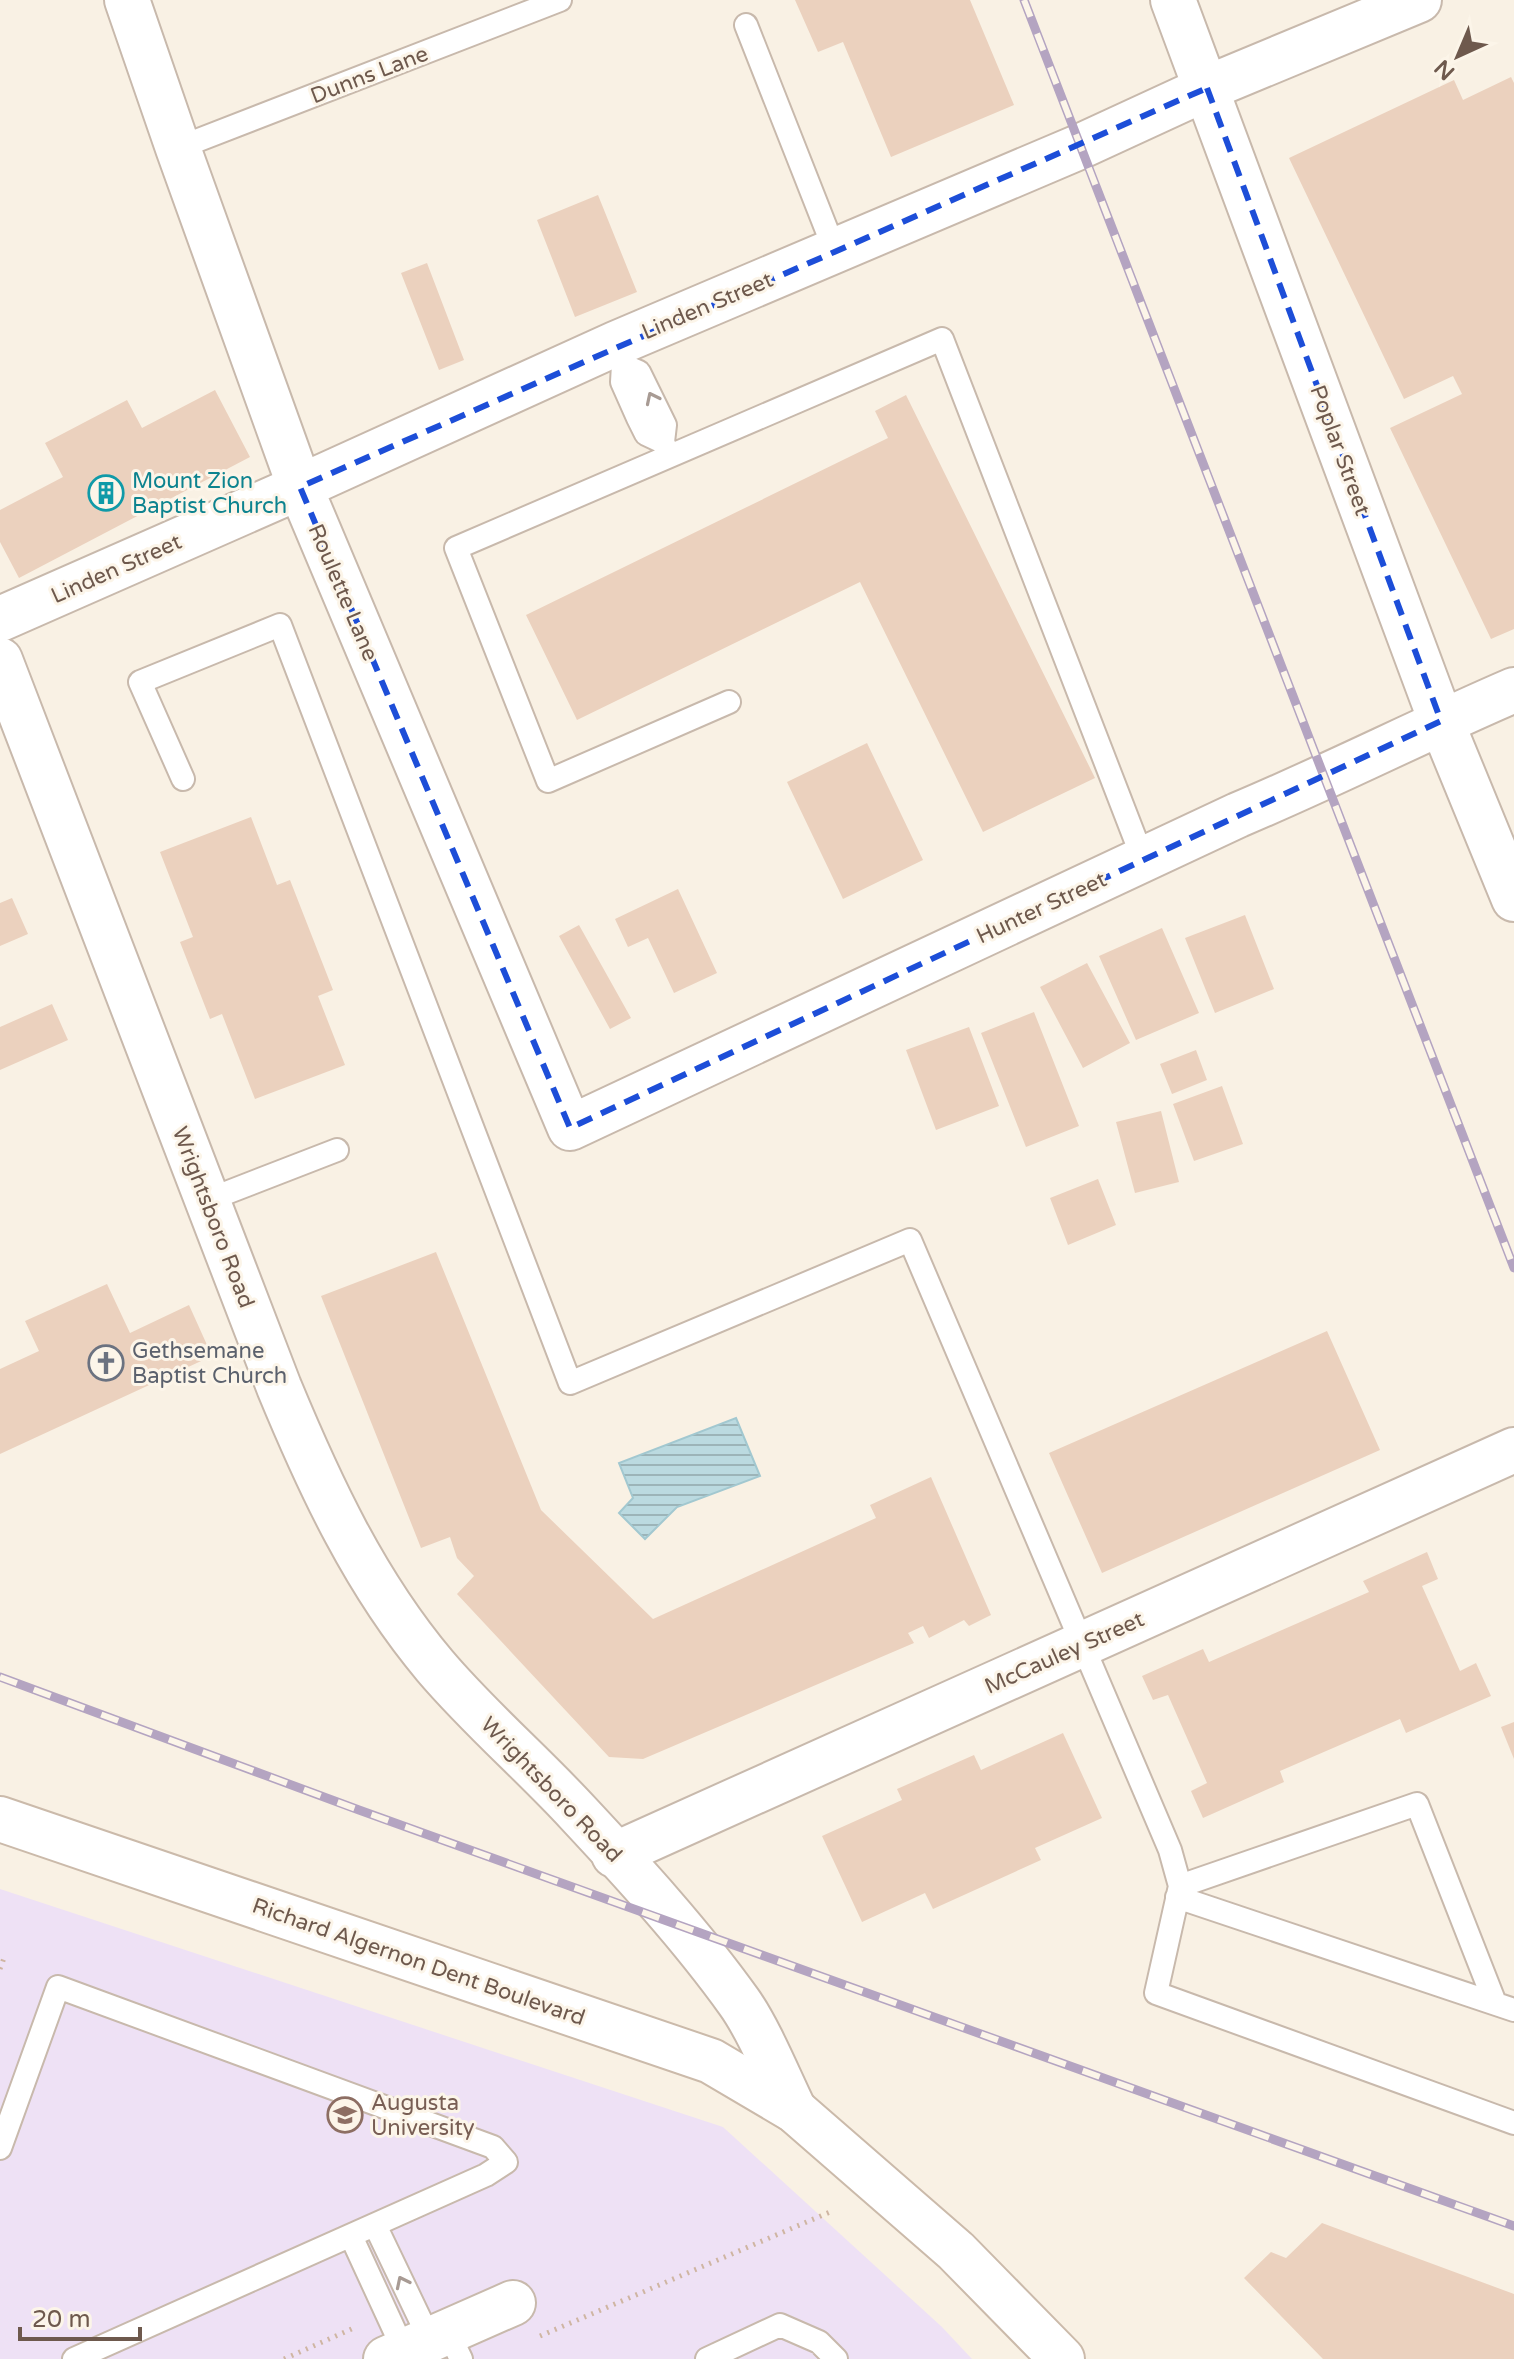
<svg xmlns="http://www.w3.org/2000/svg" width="1514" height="2359" font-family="'Varela Round',sans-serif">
	<defs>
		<pattern id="water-rules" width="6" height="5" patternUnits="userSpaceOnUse" patternTransform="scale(2)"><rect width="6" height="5" fill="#bbdae0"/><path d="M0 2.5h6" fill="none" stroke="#9cb4b8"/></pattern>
	</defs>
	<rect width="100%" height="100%" fill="#f9f1e4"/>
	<!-- education -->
	<path fill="#eee1f5" d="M0 1889 723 2127 942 2327 972 2359H0Z"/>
	<!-- water -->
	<path fill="url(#water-rules)" stroke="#a2c8d0" stroke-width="2" d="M736 1418 760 1476 677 1507 645 1539 619 1513 633 1498 619 1463Z"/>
	<!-- building -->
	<path fill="#ebd1be" d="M795 0H970L1014 105 891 157 843 42 818 52Z
		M1511 77 1514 83V629L1491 639 1390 428 1462 394 1453 376 1404 399 1289 158 1454 80 1463 100Z
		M598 195 637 292 575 317 537 220Z
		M427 263 464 360 439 370 401 273Z
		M215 390 250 457 19 578 0 542V510L63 477 45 443 127 400 142 428Z
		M906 395 1095 778 983 832 860 582 577 720 526 615 888 438 875 411Z
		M867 743 923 860 843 899 787 782Z
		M251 817 277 885 290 880 333 990 318 996 345 1065 255 1099 222 1014 210 1019 180 942 193 937 160 852Z
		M678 889 717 973 674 993 648 938 628 947 615 919Z
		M12 898 28 934 0 946V903Z
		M1245 915 1274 989 1215 1013 1185 938Z
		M579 925 631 1018 610 1029 559 936Z
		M1162 928 1199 1013 1136 1040 1099 956Z
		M1087 963 1130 1043 1083 1068 1040 987Z
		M52 1004 68 1040 0 1070V1027Z
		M1034 1012 1079 1126 1026 1147 981 1033Z
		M969 1027 999 1106 936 1130 906 1050Z
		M1196 1050 1207 1080 1172 1094 1160 1064Z
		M1222 1086 1243 1144 1194 1161 1173 1104Z
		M1161 1111 1179 1182 1135 1193 1116 1122Z
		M1098 1179 1116 1225 1068 1245 1050 1198Z
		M436 1252 541 1510 653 1619 876 1518 870 1505 931 1477 991 1615 969 1626 964 1620 929 1638 923 1626 908 1633 914 1643 643 1759 609 1757 457 1594 474 1576 457 1558 450 1537 421 1548 321 1296Z
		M107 1284 130 1333 189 1305 212 1356 0 1454V1369L39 1351 25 1321Z
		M1327 1331 1380 1450 1102 1573 1049 1453Z
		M1427 1552 1438 1579 1422 1586 1460 1671 1476 1663 1491 1696 1406 1733 1400 1719 1280 1771 1284 1782 1203 1818 1191 1791 1207 1783 1168 1695 1153 1700 1142 1676 1203 1649 1209 1662 1369 1592 1363 1581Z
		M1514 1722V1759L1501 1727Z
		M1063 1733 1102 1818 1035 1848 1041 1860 933 1909 925 1893 862 1922 822 1836 902 1800 897 1789 974 1755 981 1770Z
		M1322 2223 1514 2294V2359H1323L1244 2278 1271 2252 1286 2258Z"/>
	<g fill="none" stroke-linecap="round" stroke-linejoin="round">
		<defs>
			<path id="service" d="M746 25 835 251
				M178 148 560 0
				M615 344 623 365 622 382 638 418 646 434 663 442
				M623 365 639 372 665 425 663 442 668 454
				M729 702 548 781 456 548 942 339 1143 859
				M183 779 140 682 280 625 570 1383 910 1240 1170 1850 1180 1886 1156 1993 1514 2123
				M208 1200 337 1150
				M1180 1886 1417 1804 1495 2003
				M1177 1897 1514 2010
				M0 2148 58 1987 493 2147 506 2162 486 2175 74 2359
				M375 2225 430 2340
				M351 2236 404 2351
				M448 2332 461 2359
				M707 2359 780 2325 819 2342 836 2359"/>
			<path id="minor" d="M127 0 178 148 300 487 570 1128 1238 815C1331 776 1421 730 1514 690
				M1173 0 1441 721 1514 899
				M0 619 300 487 615 344 1079 147 1207 88 1419 0
				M614 1855 1514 1450
				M386 2359 513 2303"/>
			<path id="tertiary" d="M0 660 279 1387C320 1486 365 1583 435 1666 479 1718 532 1763 578 1813 634 1873 691 1935 739 2002 759 2030 778 2077 794 2110"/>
			<path id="secondary" d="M0 1819 711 2061 794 2110 956 2251 1062 2359"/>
		</defs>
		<!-- service casing -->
		<use href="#service" stroke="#c8b9ac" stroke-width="26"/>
		<!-- minor casing -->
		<use href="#minor" stroke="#c8b9ac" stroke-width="48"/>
		<!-- tertiary casing -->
		<use href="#tertiary" stroke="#c8b9ac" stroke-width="48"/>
		<!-- secondary casing -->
		<use href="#secondary" stroke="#cbbaaa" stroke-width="48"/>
		<!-- path -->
		<path stroke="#cfb5a2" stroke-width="5" stroke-dasharray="2 6" stroke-linecap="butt" d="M0 1969 4 1958
			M540 2336 830 2212
			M284 2359 356 2327"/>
		<!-- service -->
		<use href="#service" stroke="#fff" stroke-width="22"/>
		<!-- minor -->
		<use href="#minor" stroke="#fff" stroke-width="44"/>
		<!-- tertiary -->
		<use href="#tertiary" stroke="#fff" stroke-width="44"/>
		<!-- secondary -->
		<use href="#secondary" stroke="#fff" stroke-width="44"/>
		<defs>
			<path id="rail" d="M1024 0 1514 1268
				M0 1677 359 1810 1514 2226"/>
		</defs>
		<!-- rail casing -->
		<use href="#rail" stroke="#b4a4c1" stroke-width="9"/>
		<!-- rail -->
		<use href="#rail" stroke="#fcf5e9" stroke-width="6" stroke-dasharray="18" stroke-linecap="butt"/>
	</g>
	<!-- one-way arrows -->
	<defs><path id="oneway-chevron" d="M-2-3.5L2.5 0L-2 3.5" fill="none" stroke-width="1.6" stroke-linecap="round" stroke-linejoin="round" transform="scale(2)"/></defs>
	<g stroke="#a89b94">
		<use href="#oneway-chevron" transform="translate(652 398) rotate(-116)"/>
		<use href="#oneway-chevron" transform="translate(402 2282) rotate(-116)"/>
	</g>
	<!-- marked area -->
	<path fill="none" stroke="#1d4ed8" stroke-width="6" stroke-dasharray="16 10" stroke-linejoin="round" d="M1207 88 1441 721 570 1128 300 487Z"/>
	<!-- icons -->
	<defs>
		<symbol id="building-ring" viewBox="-11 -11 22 22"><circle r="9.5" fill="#fcf5e9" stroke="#0f9aa8" stroke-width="1.5"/><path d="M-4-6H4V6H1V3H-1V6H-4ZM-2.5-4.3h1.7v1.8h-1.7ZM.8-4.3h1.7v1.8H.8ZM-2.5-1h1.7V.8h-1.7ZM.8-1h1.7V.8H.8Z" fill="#0f9aa8"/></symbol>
		<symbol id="church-ring" viewBox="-11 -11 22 22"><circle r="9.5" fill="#fcf5e9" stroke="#6b7280" stroke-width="1.5"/><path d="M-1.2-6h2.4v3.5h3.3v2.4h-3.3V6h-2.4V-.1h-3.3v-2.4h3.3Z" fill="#6b7280"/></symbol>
		<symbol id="university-ring" viewBox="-11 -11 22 22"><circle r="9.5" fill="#fcf5e9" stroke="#8d6e63" stroke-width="1.5"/><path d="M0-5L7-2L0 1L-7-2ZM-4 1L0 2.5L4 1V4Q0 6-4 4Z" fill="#8d6e63"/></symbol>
	</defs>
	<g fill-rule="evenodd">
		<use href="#building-ring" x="86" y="473" width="40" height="40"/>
		<use href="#church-ring" x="86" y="1343" width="40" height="40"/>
		<use href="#university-ring" x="325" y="2095" width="40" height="40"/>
	</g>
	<g text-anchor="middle" stroke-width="6" stroke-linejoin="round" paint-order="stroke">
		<!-- street labels -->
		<g font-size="22" fill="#6e594d" stroke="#fcf5e9">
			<text transform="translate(369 74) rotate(-21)" y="8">Dunns Lane</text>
			<text transform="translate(707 305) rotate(-23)" y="8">Linden Street</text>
			<text transform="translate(1341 450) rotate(70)" y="8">Poplar Street</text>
			<text transform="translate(116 568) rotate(-24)" y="8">Linden Street</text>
			<text transform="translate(344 592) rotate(67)" y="8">Roulette Lane</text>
			<text transform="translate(1041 907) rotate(-25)" y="8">Hunter Street</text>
			<text transform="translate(214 1217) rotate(69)" y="8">Wrightsboro Road</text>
			<text transform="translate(1064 1652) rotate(-24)" y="8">McCauley Street</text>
			<text transform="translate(552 1789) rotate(46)" y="8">Wrightsboro Road</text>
			<text transform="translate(419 1961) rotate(19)" y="8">Richard Algernon Dent Boulevard</text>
		</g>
		<!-- culture labels -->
		<g font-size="22" fill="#0d838f" stroke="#fcf5e9" text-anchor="start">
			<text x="132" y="488">Mount Zion<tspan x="132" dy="25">Baptist Church</tspan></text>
		</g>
		<!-- worship labels -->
		<g font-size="22" fill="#5b616d" stroke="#fcf5e9" text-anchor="start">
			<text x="132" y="1358">Gethsemane<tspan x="132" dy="25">Baptist Church</tspan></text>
		</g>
		<!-- education labels -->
		<g font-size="22" fill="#785e54" stroke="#fcf5e9" text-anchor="start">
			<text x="371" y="2110">Augusta<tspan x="371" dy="25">University</tspan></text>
		</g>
	</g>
	<!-- north arrow -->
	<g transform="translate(1458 56) rotate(224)" stroke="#fcf5e9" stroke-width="6" paint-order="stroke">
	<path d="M0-6L14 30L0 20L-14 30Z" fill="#6e594d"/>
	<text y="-12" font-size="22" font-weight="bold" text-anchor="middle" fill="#6e594d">N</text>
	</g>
	<!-- scale -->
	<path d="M20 2327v12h120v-12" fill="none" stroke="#6e594d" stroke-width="4"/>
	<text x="32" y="2327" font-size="24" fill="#6e594d" stroke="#fcf5e9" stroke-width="6" paint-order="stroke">20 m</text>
</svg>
